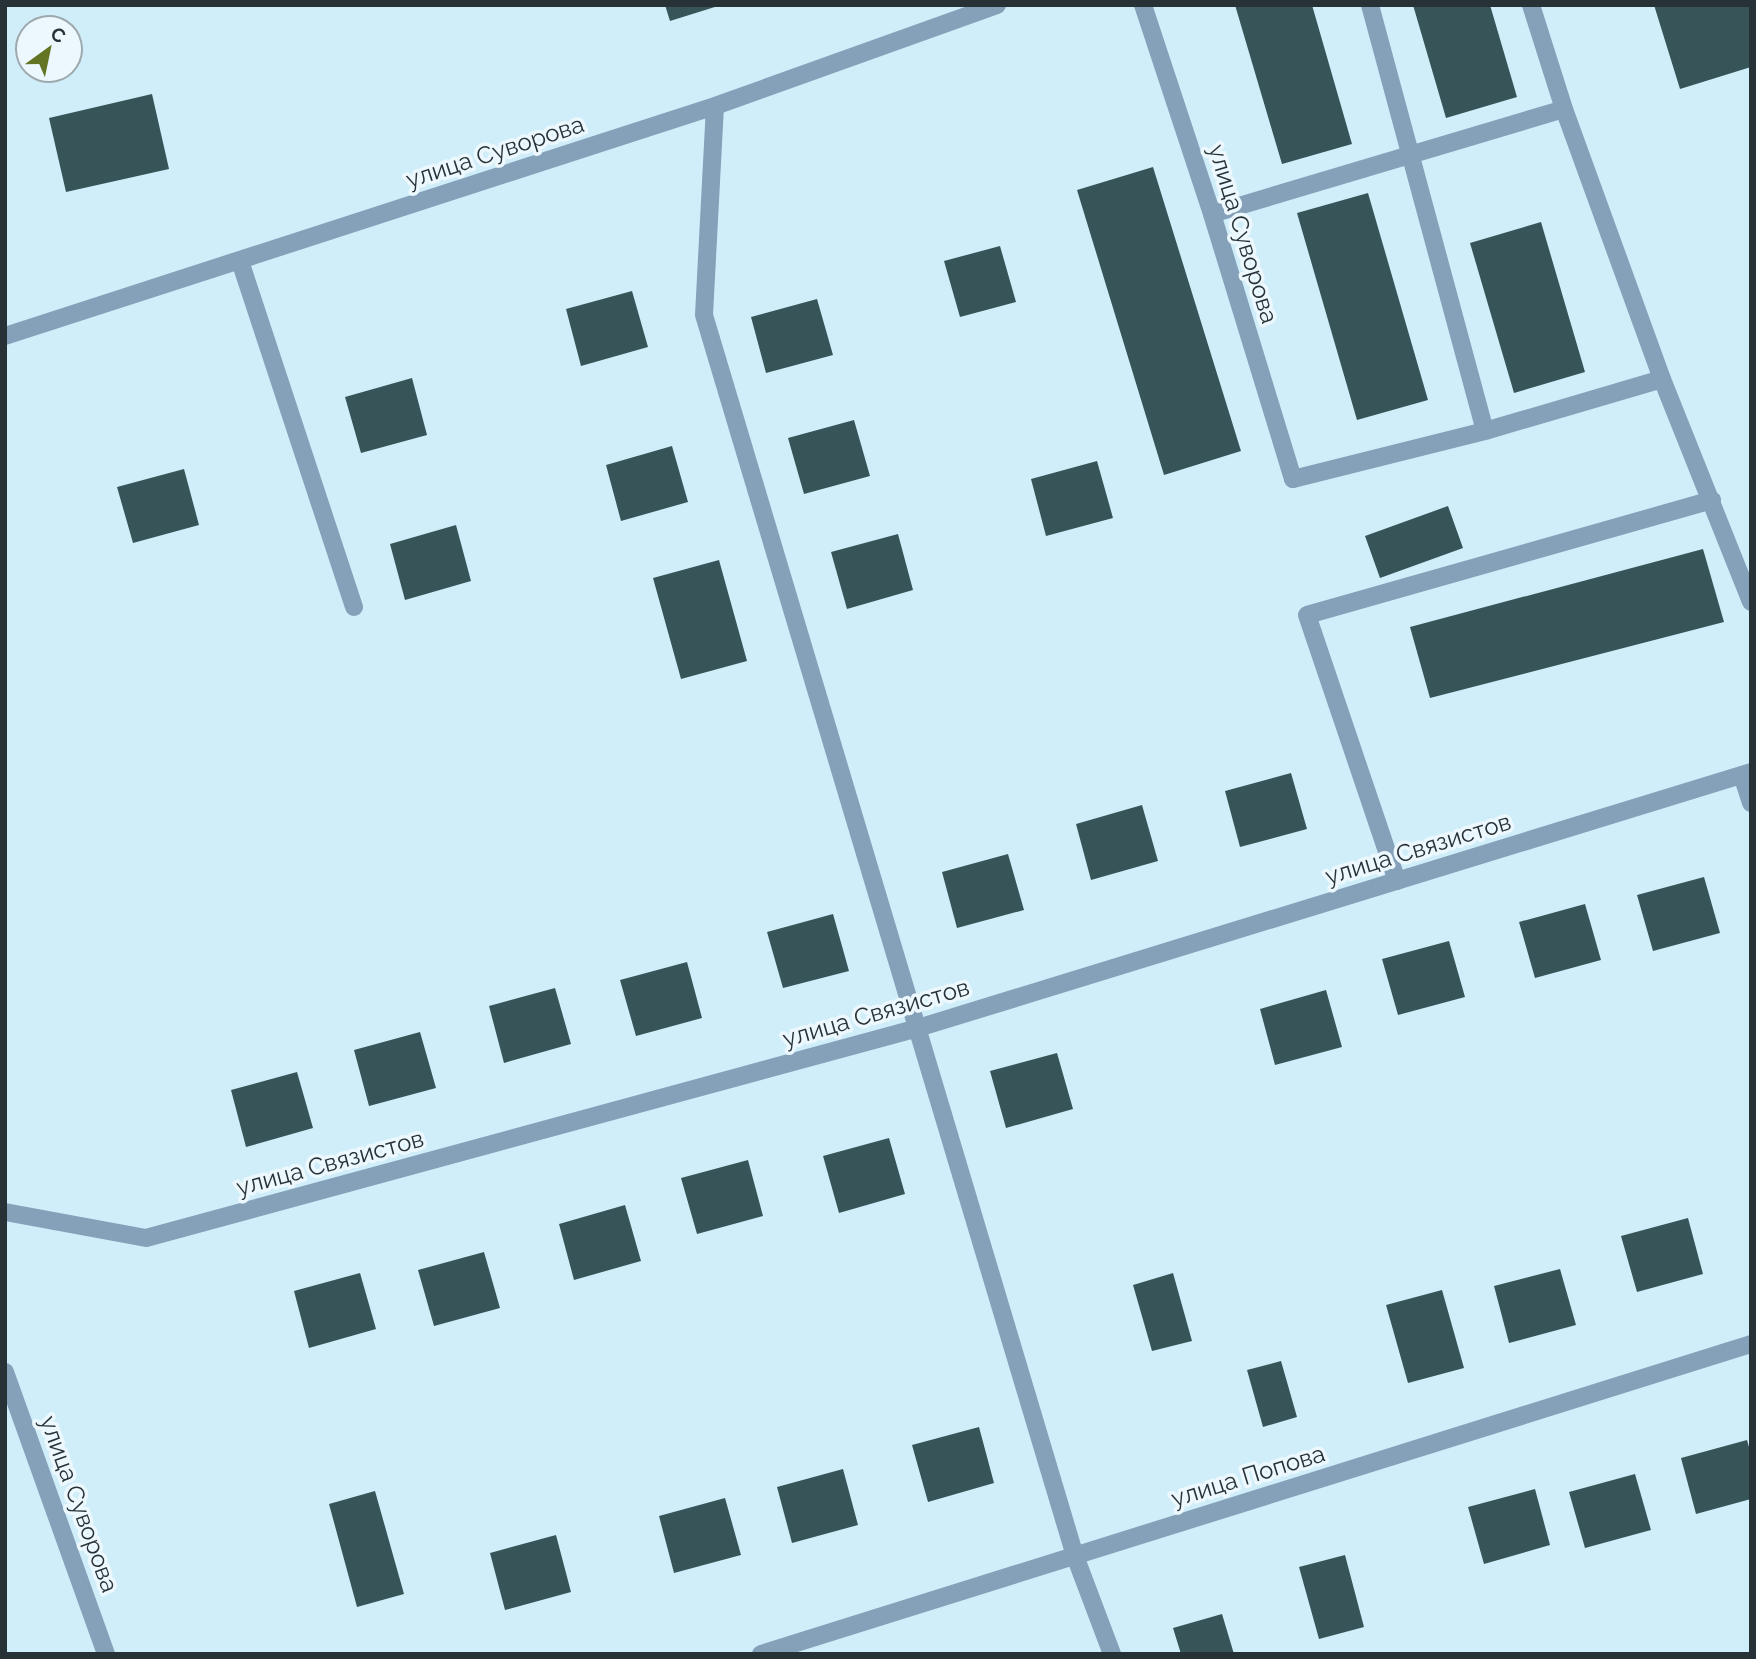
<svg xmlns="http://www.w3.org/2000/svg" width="1756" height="1659" font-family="Raleway,sans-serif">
	<rect width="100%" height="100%" fill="#d0eefa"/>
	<!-- building -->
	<path fill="#375558" d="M665 5H718V6L670 21Z
		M1235 5H1312L1352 144 1282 164Z
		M1413 5H1490L1517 97 1446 118Z
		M1654 5H1751V67L1680 89Z
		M152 94 169 169 66 192 49 118Z
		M1153 167 1241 451 1164 475 1077 190Z
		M1368 193 1428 400 1357 420 1297 213Z
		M1541 222 1585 372 1514 393 1470 243Z
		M1000 246 1016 302 960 317 944 261Z
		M632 291 648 347 581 366 566 309Z
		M817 299 833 355 766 373 751 317Z
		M412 378 427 435 361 453 345 397Z
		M854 420 870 476 804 494 788 438Z
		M672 446 688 502 621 521 606 465Z
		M1097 461 1113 518 1046 536 1031 479Z
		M184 469 199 525 133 543 117 487Z
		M1448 506 1463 548 1380 578 1365 536Z
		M456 525 471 581 405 600 390 544Z
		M898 534 913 590 847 609 831 552Z
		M1703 549 1724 622 1430 698 1410 627Z
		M719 560 747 661 681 679 653 578Z
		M1291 773 1307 829 1240 847 1225 791Z
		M1142 805 1158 861 1091 880 1076 824Z
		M1008 854 1024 910 957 928 942 872Z
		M1704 877 1720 933 1653 951 1637 895Z
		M1585 904 1601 960 1535 978 1519 922Z
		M833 914 849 971 783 988 767 932Z
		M1449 941 1465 997 1398 1015 1382 959Z
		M687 962 702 1018 636 1036 620 980Z
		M555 988 571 1044 504 1063 489 1006Z
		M1326 990 1342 1047 1275 1065 1260 1009Z
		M420 1032 436 1088 369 1106 354 1050Z
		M1057 1053 1073 1109 1006 1128 990 1071Z
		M297 1072 313 1128 246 1147 231 1090Z
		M889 1138 905 1194 839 1213 823 1156Z
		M748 1160 763 1216 697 1234 681 1178Z
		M625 1205 641 1261 574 1280 559 1224Z
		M1688 1218 1703 1274 1637 1292 1621 1236Z
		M484 1252 500 1308 434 1326 418 1270Z
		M1560 1269 1576 1325 1509 1343 1494 1286Z
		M360 1273 376 1329 309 1348 294 1291Z
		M1173 1273 1192 1341 1152 1351 1133 1285Z
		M1442 1290 1464 1368 1408 1383 1386 1305Z
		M1281 1361 1297 1417 1263 1427 1247 1370Z
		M979 1427 994 1483 928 1502 912 1445Z
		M1747 1440 1751 1454V1499L1696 1514 1681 1458Z
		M843 1469 858 1525 792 1543 777 1487Z
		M1635 1474 1651 1530 1585 1548 1569 1492Z
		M1535 1489 1550 1545 1484 1564 1468 1507Z
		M375 1491 404 1594 357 1607 329 1504Z
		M725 1498 741 1555 674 1573 659 1516Z
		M556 1535 571 1592 505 1610 490 1553Z
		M1345 1555 1364 1627 1319 1639 1299 1567Z
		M1222 1614 1234 1654H1181L1173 1628Z"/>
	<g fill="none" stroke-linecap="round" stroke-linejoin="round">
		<!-- service -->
		<path stroke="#84a1b9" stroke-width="18" d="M1370 5 1485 431
			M1212 214 1564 109
			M1293 479 1485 431 1662 379
			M1397 881 1307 615 1712 500"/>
		<!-- minor -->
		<path stroke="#84a1b9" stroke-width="18" d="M1143 5 1212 214 1293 479
			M1531 5 1564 109 1662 379 1751 602
			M715 106 704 315 1075 1556 1112 1654
			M240 261 354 607
			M5 336 715 106 997 5
			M1742 775 1751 803
			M5 1212 146 1238 918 1028 1751 772
			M761 1654 1751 1344"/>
		<!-- tertiary -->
		<path stroke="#84a1b9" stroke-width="18" d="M5 1372 106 1654"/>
	</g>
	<g text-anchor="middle" stroke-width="7" stroke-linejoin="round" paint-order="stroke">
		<!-- street labels -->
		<g font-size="24" fill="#263236" stroke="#ecf8fd">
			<text transform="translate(495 152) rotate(-18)" y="8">улица Суворова</text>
			<text transform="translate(1243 234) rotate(73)" y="8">улица Суворова</text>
			<text transform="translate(1418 849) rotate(-17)" y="8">улица Связистов</text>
			<text transform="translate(876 1013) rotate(-16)" y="8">улица Связистов</text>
			<text transform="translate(330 1163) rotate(-15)" y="8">улица Связистов</text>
			<text transform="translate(1248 1476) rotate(-17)" y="8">улица Попова</text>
			<text transform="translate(79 1504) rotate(70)" y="8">улица Суворова</text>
		</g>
	</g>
	<!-- border -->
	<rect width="1756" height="1659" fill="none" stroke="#263236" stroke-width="14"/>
	<!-- north arrow -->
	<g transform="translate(49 49) rotate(33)"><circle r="33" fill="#ecf8fd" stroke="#9da9ad" stroke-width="2"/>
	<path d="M0-5L12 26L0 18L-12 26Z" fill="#637422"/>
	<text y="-10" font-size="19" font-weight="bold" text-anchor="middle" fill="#263236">С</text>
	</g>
</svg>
